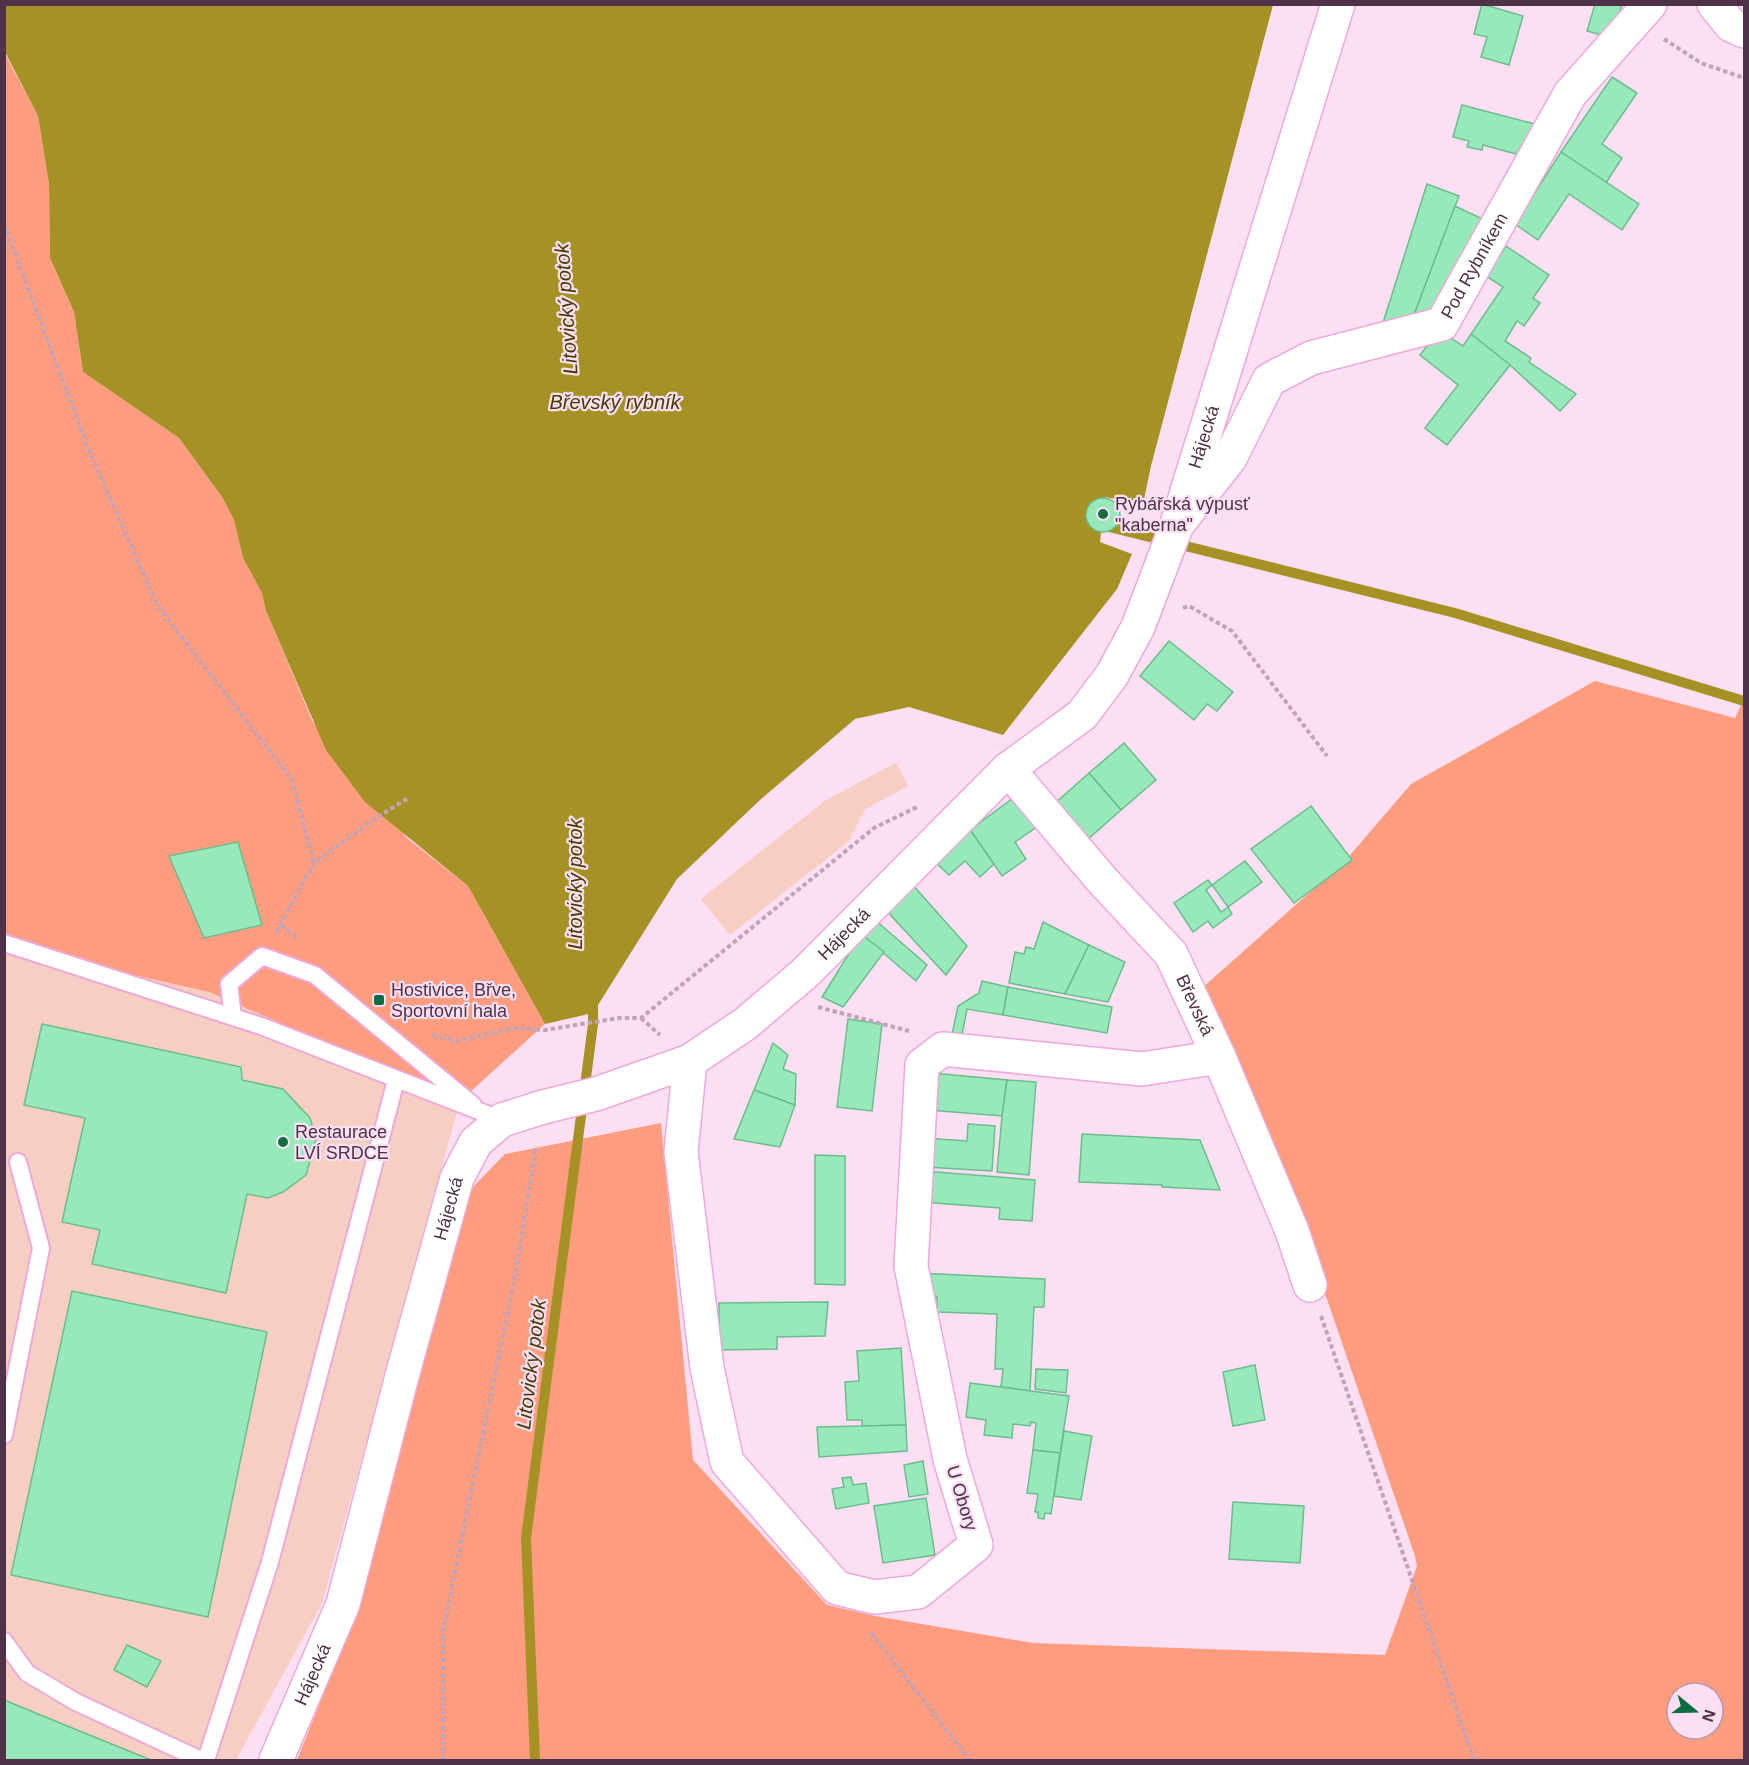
<svg xmlns="http://www.w3.org/2000/svg" width="1749" height="1765" viewBox="0 0 1749 1765" font-family="Helvetica,sans-serif">
	<rect width="100%" height="100%" fill="#fddff4"/>
	<g fill="#f7cec2">
		<polygon points="896,763 908,786 865,809 849,841 730,935 701,899 826,800"/>
		<polygon points="5,946 209,992 460,1101 322,1603 236,1760 5,1760"/>
	</g>
	<g fill="#fd9c7f" fill-rule="evenodd">
		<polygon points="4,52 38,116 49,184 50,258 74,312 83,372 179,438 222,497 234,520 243,558 262,593 266,611 313,722 407,838 468,886 545,1024 460,1101 209,992 5,946"/>
		<path d="M1595,681L1735,718L1744,699V1760H297L355,1616L471,1189L505,1154L661,1123L693,1460L827,1605L875,1616L1033,1643L1385,1655L1417,1566L1415,1556L1328,1302L1285,1191L1201,989L1345,861L1411,784ZM1677,1693H1713V1729H1677Z"/>
	</g>
	<polygon fill="#a69125" points="5,4 1273,4 1273,5 1151,466 1143,504 1105,497 1100,542 1132,554 1117,589 1003,735 909,707 855,719 760,800 677,879 593,1013 545,1024 468,886 365,802 326,750 266,611 262,593 243,558 234,520 222,497 179,438 83,372 74,312 50,258 49,184 38,116 5,52"/>
	<g fill="none" stroke-linecap="round" stroke-linejoin="round">
		<g stroke="#a69125" stroke-width="10">
			<polyline points="1089,522 1455,613 1744,701"/>
			<polyline points="535,1760 526,1538 593,1024 593,999"/>
		</g>
	</g>
	<g fill="#97e9b9" stroke="#6cbc8f" stroke-width="1.5">
		<polygon points="1482,4 1523,16 1509,65 1481,57 1487,37 1474,34"/>
		<polygon points="1595,4 1622,4 1612,38 1587,31"/>
		<polygon points="1612,77 1637,93 1602,144 1622,158 1606,183 1561,152"/>
		<polygon points="1462,105 1535,124 1527,157 1483,145 1482,150 1467,147 1469,141 1453,137"/>
		<polygon points="1561,152 1639,204 1622,230 1569,194 1538,240 1515,224"/>
		<polygon points="1427,184 1459,196 1411,323 1381,329"/>
		<polygon points="1455,206 1485,220 1438,317 1411,323"/>
		<polygon points="1506,246 1549,275 1533,298 1540,303 1524,326 1517,321 1505,341 1531,358 1529,362 1576,394 1560,411 1510,365 1471,334 1503,287 1486,276"/>
		<polygon points="1439,330 1463,346 1471,334 1510,365 1447,445 1425,428 1458,385 1420,355"/>
		<circle cx="1103" cy="515" r="17"/>
		<polygon points="1169,641 1233,692 1217,711 1207,704 1194,720 1140,676"/>
		<polygon points="1124,743 1156,780 1121,810 1089,773"/>
		<polygon points="1089,773 1121,810 1086,841 1054,804"/>
		<polygon points="1017,795 1038,826 1015,842 1026,859 1002,876 970,830"/>
		<polygon points="1311,806 1352,860 1294,903 1251,849"/>
		<polygon points="970,830 994,864 980,877 965,861 949,875 935,862"/>
		<polygon points="238,842 262,925 204,938 169,856"/>
		<polygon points="1245,861 1262,882 1228,907 1212,885"/>
		<polygon points="1208,880 1212,885 1206,890 1221,912 1228,907 1232,914 1213,928 1208,921 1193,932 1174,903"/>
		<polygon points="911,883 967,946 946,975 884,908"/>
		<polygon points="874,919 927,965 916,981 861,934"/>
		<polygon points="1043,922 1089,945 1065,994 1009,983 1015,952 1024,954 1026,947 1034,949"/>
		<polygon points="861,934 884,952 843,1007 822,997"/>
		<polygon points="1089,945 1125,962 1108,1002 1065,994"/>
		<polygon points="982,981 1008,987 1003,1015 967,1009 961,1040 951,1039 958,1006 979,993"/>
		<polygon points="1008,987 1112,1007 1107,1033 1003,1015"/>
		<polygon points="848,1019 882,1024 872,1111 837,1107"/>
		<polygon points="42,1024 241,1067 242,1080 283,1089 310,1118 316,1139 306,1175 283,1192 268,1198 247,1194 226,1293 92,1264 100,1230 62,1222 85,1118 24,1105"/>
		<polygon points="773,1043 788,1055 783,1069 796,1074 795,1105 754,1090"/>
		<polygon points="932,1073 1007,1080 1002,1116 929,1110"/>
		<polygon points="1007,1080 1036,1082 1029,1175 997,1172 1002,1116"/>
		<polygon points="754,1090 795,1105 780,1147 734,1139"/>
		<polygon points="968,1124 995,1126 992,1171 925,1167 926,1138 967,1141"/>
		<polygon points="1082,1134 1200,1140 1220,1190 1162,1187 1162,1185 1079,1182"/>
		<polygon points="815,1155 845,1156 845,1285 815,1284"/>
		<polygon points="924,1171 1035,1180 1032,1221 999,1219 1000,1208 922,1202"/>
		<polygon points="917,1273 1045,1279 1044,1307 1034,1307 1030,1391 1001,1387 1003,1369 995,1369 997,1314 937,1312 937,1297 922,1296"/>
		<polygon points="72,1291 267,1332 208,1617 11,1575"/>
		<polygon points="828,1302 825,1336 777,1337 777,1349 719,1350 719,1303"/>
		<polygon points="901,1348 906,1425 862,1426 862,1420 847,1420 845,1382 859,1381 857,1351"/>
		<polygon points="1255,1365 1265,1420 1233,1426 1223,1372"/>
		<polygon points="1036,1369 1068,1370 1066,1393 1035,1389"/>
		<polygon points="970,1383 1069,1396 1060,1453 1033,1450 1036,1423 1031,1422 1030,1426 1013,1424 1012,1438 984,1435 986,1420 966,1417"/>
		<polygon points="906,1425 907,1451 819,1457 817,1427"/>
		<polygon points="1064,1431 1092,1436 1081,1500 1054,1496"/>
		<polygon points="1033,1450 1060,1453 1051,1514 1045,1513 1044,1519 1038,1518 1038,1512 1035,1512 1038,1494 1027,1493"/>
		<polygon points="923,1461 928,1494 909,1497 904,1465"/>
		<polygon points="851,1477 853,1485 866,1483 869,1503 836,1509 832,1489 844,1487 842,1478"/>
		<polygon points="926,1498 935,1555 883,1563 874,1506"/>
		<polygon points="1233,1502 1304,1506 1300,1563 1229,1559"/>
		<polygon points="127,1645 161,1661 147,1687 114,1670"/>
		<polygon points="4,1700 87,1734 151,1760 4,1760"/>
	</g>
	<g fill="none" stroke-linecap="round" stroke-linejoin="round">
		<g stroke="#eea8da" stroke-width="20">
			<g id="service">
				<polyline points="4,943 261,1026 502,1120"/>
				<polyline points="233,1017 229,984 262,956 315,975 473,1105"/>
				<polyline points="4,1435 41,1248 18,1162"/>
				<polyline points="4,1641 27,1673 76,1702 201,1760"/>
				<polyline points="206,1760 270,1562 396,1080"/>
			</g>
		</g>
		<g stroke="#eea8da" stroke-width="36">
			<g id="minor">
				<polyline points="1714,4 1731,25 1744,31"/>
				<path id="s1" d="M1177,525L1230,458L1269,380L1311,358L1442,324L1570,94L1650,4"/>
				<path id="s2" d="M1008,769L1102,880L1171,954L1219,1057L1292,1231L1310,1285"/>
				<polyline points="690,1061 681,1152 707,1368 727,1462 837,1588 874,1597 918,1592 976,1545 950,1459 911,1266 922,1065 943,1049 1142,1069 1219,1057"/>
			</g>
		</g>
		<g stroke="#eea8da" stroke-width="36">
			<g id="tertiary">
				<path id="s3" d="M276,1760L343,1604L402,1376L457,1178L476,1142L502,1120L543,1107L596,1094L690,1061L745,1024L805,973L1008,769L1082,715L1112,675L1138,627L1176,527L1338,4"/>
			</g>
		</g>
		<g stroke="#c1a3b8" stroke-width="4" stroke-dasharray="4.5 3" stroke-linecap="butt">
			<polyline points="1664,39 1701,63 1744,78"/>
			<polyline points="4,224 88,448 157,605 292,780 314,863"/>
			<polyline points="1183,608 1189,606 1232,631 1327,756"/>
			<polyline points="281,925 297,938"/>
			<polyline points="276,932 314,863 373,820 408,798"/>
			<polyline points="818,1007 909,1031"/>
			<polyline points="641,1018 660,1035"/>
			<polyline points="433,1035 456,1041 514,1028 545,1030 619,1018 641,1018 874,828 917,807"/>
			<polyline points="1321,1316 1474,1760"/>
			<polyline points="871,1633 970,1760"/>
			<polyline points="443,1760 443,1631 516,1271 536,1146"/>
		</g>
		<use href="#service" stroke="#fff" stroke-width="16"/>
		<use href="#minor" stroke="#fff" stroke-width="33"/>
		<use href="#tertiary" stroke="#fff" stroke-width="33"/>
	</g>
	<g fill="#0d6e43" stroke="#fddff4" stroke-width="2">
		<circle cx="1103" cy="514" r="6"/>
		<rect x="373" y="994" width="12" height="12" rx="3"/>
		<circle cx="283" cy="1142" r="6"/>
	</g>
	<g text-anchor="middle" dominant-baseline="central" stroke-width="4.5" stroke-linejoin="round" paint-order="stroke">
		<g font-size="18" fill="#4f3247" stroke="#fddff4">
			<text stroke="none"><textPath href="#s1" startOffset="422">Pod Rybníkem</textPath></text>
			<text stroke="none"><textPath href="#s3" startOffset="1713">Hájecká</textPath></text>
			<text stroke="none"><textPath href="#s3" startOffset="1083">Hájecká</textPath></text>
			<text stroke="none"><textPath href="#s2" startOffset="303">Břevská</textPath></text>
			<text stroke="none"><textPath href="#s3" startOffset="579">Hájecká</textPath></text>
			<text transform="translate(962 1498) rotate(73)">U Obory</text>
			<text stroke="none"><textPath href="#s3" startOffset="93">Hájecká</textPath></text>
		</g>
		<g font-size="18" fill="#4f3247" stroke="#fddff4" text-anchor="start">
			<text x="1115" y="504">Rybářská výpusť<tspan x="1115" dy="21">"kaberna"</tspan></text>
			<text x="391" y="990">Hostivice, Břve,<tspan x="391" dy="21">Sportovní hala</tspan></text>
			<text x="295" y="1132">Restaurace<tspan x="295" dy="21">LVÍ SRDCE</tspan></text>
		</g>
		<g font-size="20" font-style="italic" fill="#463b00" stroke="#fddff4">
			<text transform="translate(566 309) rotate(-94)">Litovický potok</text>
			<text x="615" y="402">Břevský rybník</text>
			<text transform="translate(575 884) rotate(-90)">Litovický potok</text>
			<text transform="translate(531 1364) rotate(-83)">Litovický potok</text>
		</g>
	</g>
	<rect width="1749" height="1765" fill="none" stroke="#4f3247" stroke-width="12"/>
	<g transform="translate(1695 1711) rotate(109)"><circle r="28" fill="#fddff4" stroke="#b79aaf" stroke-width="1.5"/>
	<path d="M0-4.5L10 22L0 15L-10 22Z" fill="#0d6e43"/>
	<text y="-9" font-size="16" font-weight="bold" text-anchor="middle" fill="#4f3247">N</text>
	</g>
</svg>
